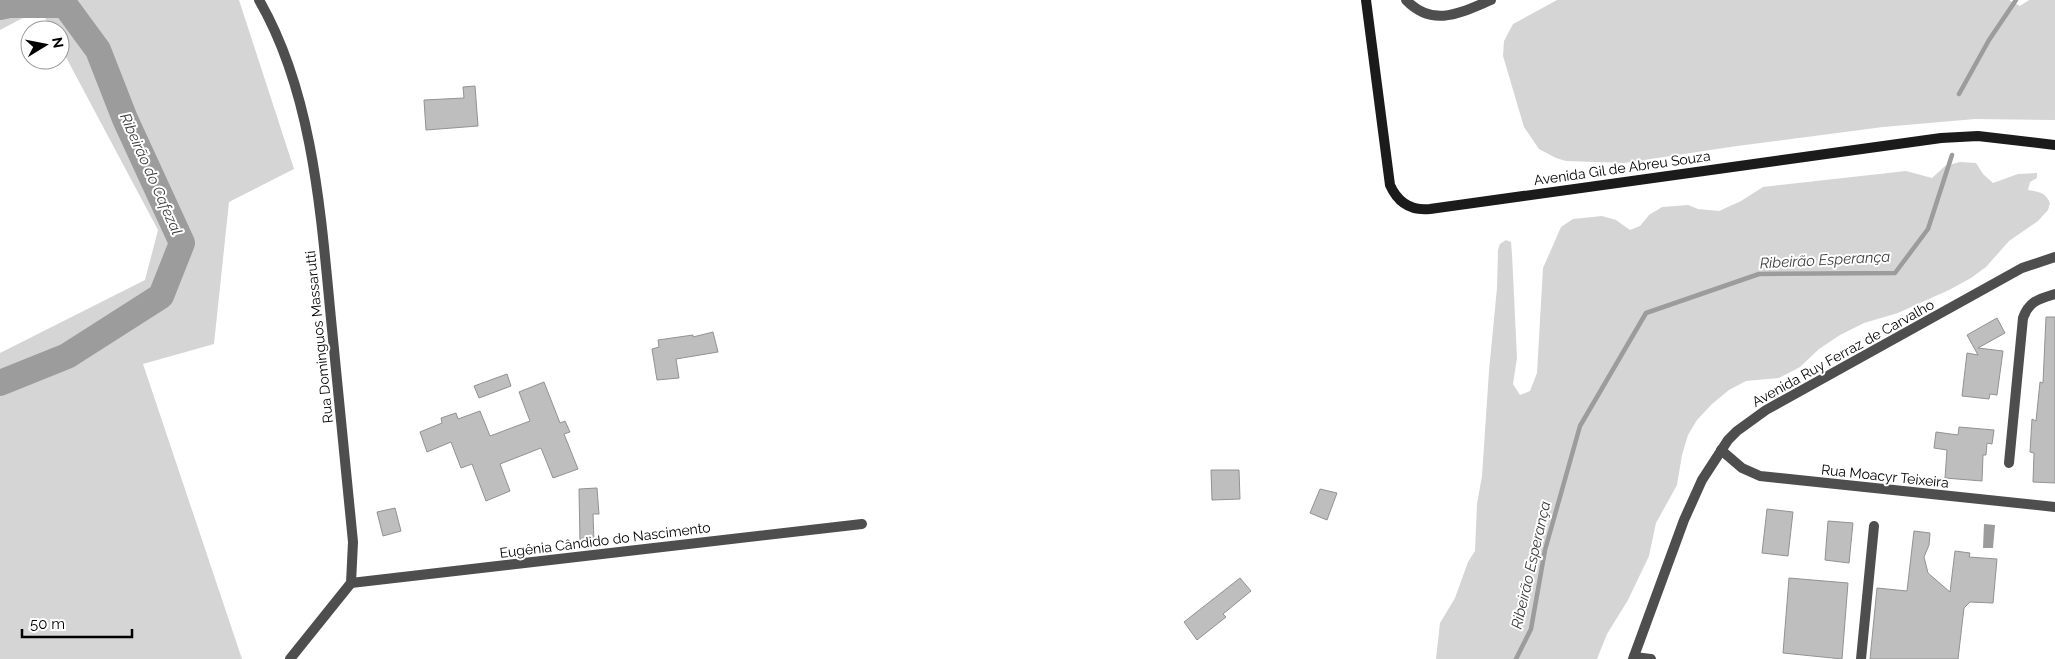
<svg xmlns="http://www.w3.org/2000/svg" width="2055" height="659" viewBox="0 0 2055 659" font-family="Raleway,sans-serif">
	<rect width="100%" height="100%" fill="#fff"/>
	<g fill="#d5d5d5">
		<polygon points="0,0 239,0 294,169 229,202 214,344 143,364 242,659 0,659 0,353 145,280 158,230 60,46 60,30 52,30 40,9 0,30"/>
		<polygon points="1557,0 2009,0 2020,6 2029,0 2055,0 2055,120 1975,119 1883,127 1737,146 1624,163 1566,161 1556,158 1539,149 1524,127 1503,56 1504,41 1513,24"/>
		<path d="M1960,162L1976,163L1983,174L1993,183L2018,174L2037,173V178L2030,182L2028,190C2039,192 2045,192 2050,203L2048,210L2038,221L2009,241L1986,267L1971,278L1949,290L1898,313L1864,323L1840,335L1819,349L1800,367L1779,378L1746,381L1729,390L1712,404L1697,420L1688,435L1682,455L1677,485L1656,523L1649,556L1628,600L1607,634L1597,659H1436L1440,623L1455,598L1468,562L1475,551L1477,504L1482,476L1489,371L1497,288L1498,250L1500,244L1506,240L1511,242L1512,254L1517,358L1513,384L1520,395L1530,391L1537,373L1543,268L1561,227L1573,219L1602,216L1616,220L1630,230L1640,226L1649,215L1662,207L1688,205L1698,209L1719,211L1741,201L1763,187L1906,171L1932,178L1945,166Z"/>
	</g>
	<polygon fill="#9c9c9c" points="1984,524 1995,525 1993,548 1983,548"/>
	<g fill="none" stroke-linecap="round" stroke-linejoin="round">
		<g stroke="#9c9c9c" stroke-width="4.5">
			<polyline points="1959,94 1989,40 2016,0"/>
			<polyline points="1516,659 1531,629 1545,550 1580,426 1646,313 1759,274 1895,273 1928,229 1952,155"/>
		</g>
		<polyline stroke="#9c9c9c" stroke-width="26" points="0,7 9,5 65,5 98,50 125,119 182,243 161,296 67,356 0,383"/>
	</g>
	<g fill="#bebebe" stroke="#929292">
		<polygon points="475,86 478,126 426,130 424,100 464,98 463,87"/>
		<polygon points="2046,317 2055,317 2055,483 2033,482 2034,453 2030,452 2032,419 2036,421 2040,382 2043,383"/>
		<polygon points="1997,318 2005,333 1978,348 2003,351 1997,395 1990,394 1989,399 1962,396 1967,353 1978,355 1967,335"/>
		<polygon points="713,332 718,352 676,359 679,378 657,380 652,349 659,347 658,340 693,335 693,337"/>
		<polygon points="507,374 511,386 479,398 474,386"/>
		<polygon points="544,382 560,423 565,421 570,432 564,434 578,469 553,478 541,448 500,464 510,491 486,501 472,464 461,468 451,442 427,452 420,432 442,423 441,418 456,413 458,419 480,411 490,436 530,421 519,392"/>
		<polygon points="1959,427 1994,430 1992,444 1987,443 1986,455 1983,455 1982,481 1945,478 1947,450 1934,448 1936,432 1958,435"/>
		<polygon points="1211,470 1239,470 1240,499 1212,500"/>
		<polygon points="597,488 599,514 593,514 594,542 580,542 579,489"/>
		<polygon points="1320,489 1337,493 1327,520 1310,513"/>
		<polygon points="395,508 401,531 383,536 377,512"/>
		<polygon points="1767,509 1793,512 1788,556 1762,553"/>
		<polygon points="1828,521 1853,523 1849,563 1825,560"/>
		<polygon points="1914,531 1930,533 1929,545 1924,557 1928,573 1950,592 1955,551 1970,553 1969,557 1997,559 1993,603 1970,602 1964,608 1958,659 1870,659 1877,588 1907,591"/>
		<polygon points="1240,578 1251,591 1223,614 1226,617 1197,640 1184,622"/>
		<polygon points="1789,578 1848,583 1842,659 1783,653"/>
	</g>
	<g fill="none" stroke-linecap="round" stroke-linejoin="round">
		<g stroke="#4e4e4e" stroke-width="10">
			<path d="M259,0C313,93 321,215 331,319C338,393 346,468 353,542L351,583L290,659"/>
			<path d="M1406,0C1433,28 1460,13 1491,0"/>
			<polyline points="1721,450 1742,468 1760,476 2055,507"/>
			<path d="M2009,463L2023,318C2029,301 2039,299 2055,294"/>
			<polyline points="351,583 862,524"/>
			<polyline points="1634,657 1651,659"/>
			<polyline points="1633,659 1684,520 1702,480 1728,440 1737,431 1766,410 2022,268 2055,257"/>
			<polyline points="1861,659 1874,526"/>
		</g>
		<path stroke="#1b1b1b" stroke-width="10" d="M1366,0L1390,185C1398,203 1411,211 1430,209L1941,138L1978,136L2055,145"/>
	</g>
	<g text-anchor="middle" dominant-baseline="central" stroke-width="4" stroke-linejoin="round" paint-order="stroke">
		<g font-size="14" fill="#000" stroke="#fff">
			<text transform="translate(1622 168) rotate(-8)">Avenida Gil de Abreu Souza</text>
			<text transform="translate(319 337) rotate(-96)">Rua Dominguos Massarutti</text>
			<text transform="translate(1843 353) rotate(-29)">Avenida Ruy Ferraz de Carvalho</text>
			<text transform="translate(1885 476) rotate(6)">Rua Moacyr Teixeira</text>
			<text transform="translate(605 540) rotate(-7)">Eugênia Cândido do Nascimento</text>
		</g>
		<g font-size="15" font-style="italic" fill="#3d3d3d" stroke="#fff">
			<text transform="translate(151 174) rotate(66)">Ribeirão do Cafezal</text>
			<text transform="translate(1825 260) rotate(-3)">Ribeirão Esperança</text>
			<text transform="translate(1531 565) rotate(-77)">Ribeirão Esperança</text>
		</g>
	</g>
	<g transform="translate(45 45) rotate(80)"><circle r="24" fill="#ffffff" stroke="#999999"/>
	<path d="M0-4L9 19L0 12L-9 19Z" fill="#000000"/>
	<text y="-8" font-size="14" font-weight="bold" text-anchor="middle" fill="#000000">N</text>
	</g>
	<path d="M22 629v8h110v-8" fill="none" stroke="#000000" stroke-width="2.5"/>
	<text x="30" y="629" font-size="15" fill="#000000" stroke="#ffffff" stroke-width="4" paint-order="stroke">50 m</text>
</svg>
